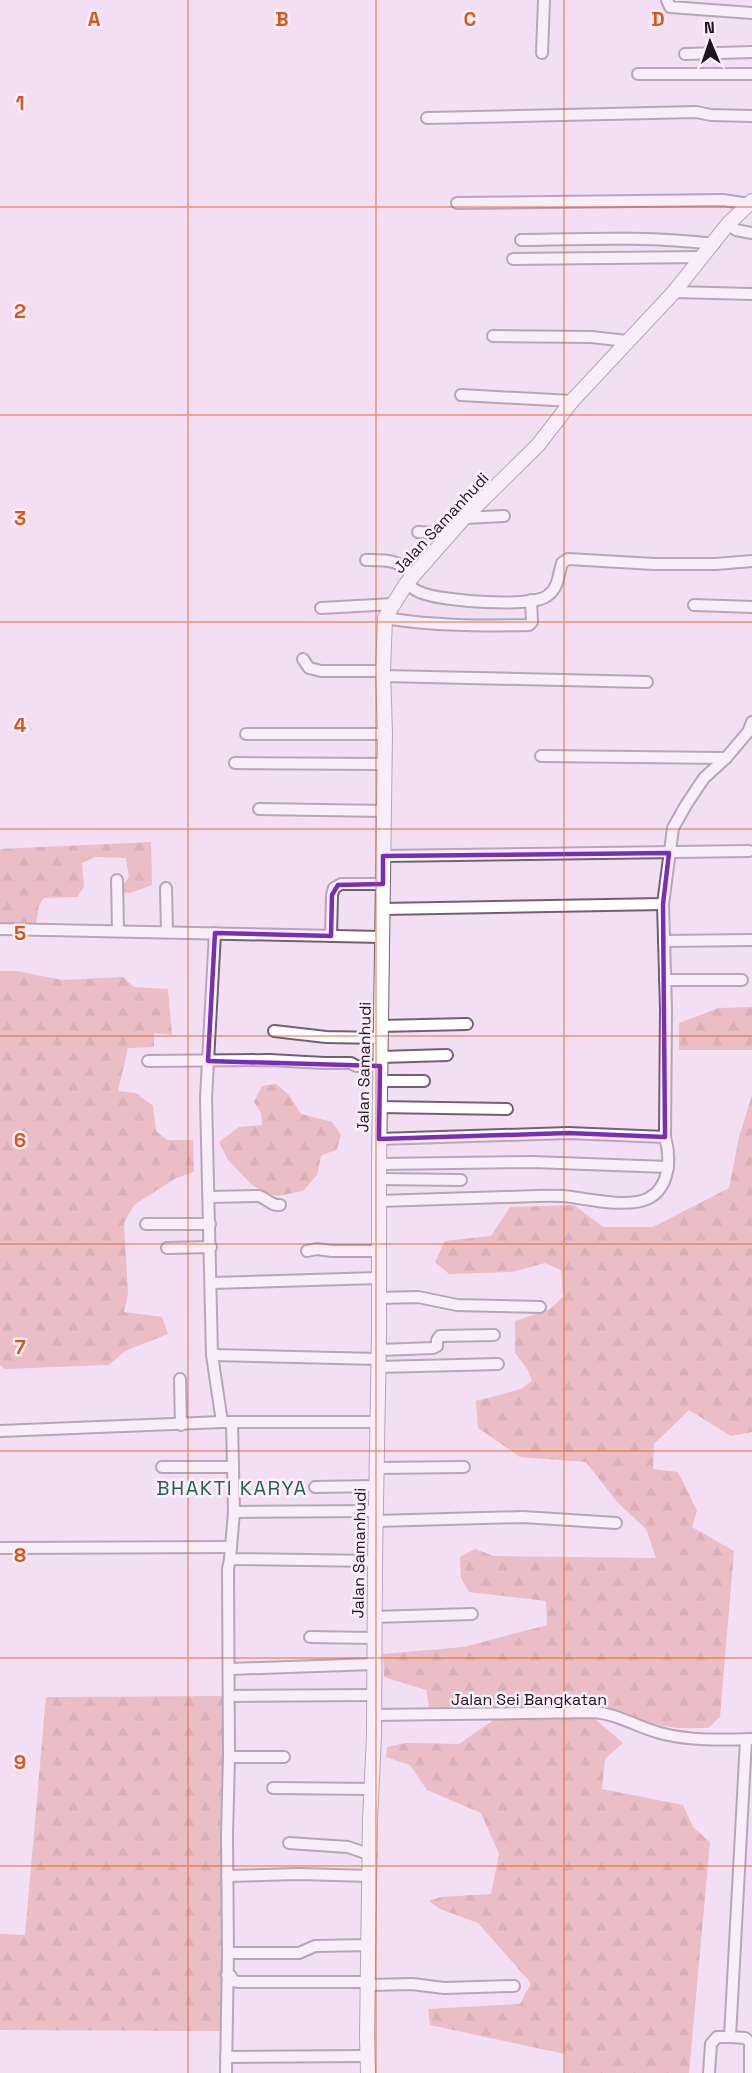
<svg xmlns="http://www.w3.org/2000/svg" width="752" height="2073" viewBox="0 0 752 2073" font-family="'Space Grotesk',sans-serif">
	<defs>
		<pattern id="forest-firs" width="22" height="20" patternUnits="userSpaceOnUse" patternTransform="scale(1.5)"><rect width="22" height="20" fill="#e2948a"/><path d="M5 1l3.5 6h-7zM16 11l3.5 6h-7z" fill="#b67870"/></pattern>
	</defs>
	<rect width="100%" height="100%" fill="#f3dff4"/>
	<g fill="url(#forest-firs)">
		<polygon points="151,842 152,885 130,893 123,892 122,886 129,877 126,858 95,857 82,863 84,887 77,897 44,898 39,905 36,925 0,924 0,849"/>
		<polygon points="0,971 17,971 62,980 123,977 134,987 168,989 172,1035 154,1033 154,1047 128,1048 118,1091 136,1093 153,1106 156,1131 167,1140 193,1140 194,1172 176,1178 134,1205 124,1223 128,1294 124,1312 162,1317 168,1334 125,1351 109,1365 5,1369 0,1365"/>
		<polygon points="752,1007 752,1050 679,1050 679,1023 719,1008"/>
		<polygon points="276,1084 289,1095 301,1114 332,1122 341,1135 337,1149 321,1156 317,1175 303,1191 278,1196 266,1194 252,1185 228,1160 219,1142 239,1127 262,1125 261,1113 254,1102 262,1086"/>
		<polygon points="752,1095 752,1432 731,1436 689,1410 654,1444 653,1469 678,1472 697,1511 692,1527 734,1551 720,1717 708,1728 678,1728 626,1721 595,1719 623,1743 605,1759 602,1789 683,1805 693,1827 710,1842 689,2073 565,2073 565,2054 430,2025 428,2009 520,2004 531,1983 478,1923 440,1909 429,1901 441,1897 491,1894 499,1854 481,1813 427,1790 410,1765 386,1757 387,1747 406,1743 459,1744 492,1721 489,1706 429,1707 426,1690 384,1677 383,1654 464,1647 547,1625 546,1601 469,1592 461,1578 460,1557 475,1549 494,1556 656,1558 646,1529 617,1502 586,1462 520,1457 478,1428 476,1401 521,1389 532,1381 528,1370 515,1353 515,1321 550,1309 563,1297 561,1270 545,1263 512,1272 449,1274 435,1262 445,1241 491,1236 510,1207 574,1205 603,1227 653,1227 729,1188 739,1137"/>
		<polygon points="229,1696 220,2031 0,2030 0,1934 25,1935 46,1697"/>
	</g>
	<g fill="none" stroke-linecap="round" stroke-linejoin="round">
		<g stroke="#726072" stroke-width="14">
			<g id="minor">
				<polyline points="667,0 670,7 752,13"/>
				<polyline points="542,53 544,0"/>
				<polyline points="685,54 752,52"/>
				<polyline points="638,74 752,74"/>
				<polyline points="427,118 696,112 711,115 752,116"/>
				<polyline points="457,203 723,200 749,204"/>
				<polyline points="728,224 736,230 752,233"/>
				<path d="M521,240C585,239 650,236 714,244"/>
				<polyline points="513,259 701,257"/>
				<polyline points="674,292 752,294"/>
				<polyline points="493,336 591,337 627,341"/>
				<polyline points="461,395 572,401"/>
				<polyline points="464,518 504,516"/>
				<polyline points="418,532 450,534"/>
				<path d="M366,560C387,560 399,559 412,576"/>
				<path d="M406,584C411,587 416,591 422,593C441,601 531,608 547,596C559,588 558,575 562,563L568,559L654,564H716L752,561"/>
				<polyline points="694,605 752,607"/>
				<polyline points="321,608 393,604"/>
				<path d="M385,618C433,626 481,626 529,625L532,622L531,600"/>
				<polyline points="303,659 309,668 321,671 383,671"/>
				<polyline points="384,676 647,682"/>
				<polyline points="246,734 385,734"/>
				<polyline points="541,756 726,758"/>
				<polyline points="235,763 384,764"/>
				<polyline points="259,809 383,811"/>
				<polyline points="383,856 749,851"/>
				<polyline points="117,880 118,930"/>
				<polyline points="166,888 167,931"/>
				<polyline points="382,909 663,904"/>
				<polyline points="0,929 381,937"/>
				<polyline points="215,933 206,1098 212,1355 222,1422"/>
				<polyline points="331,936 332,895 334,888 341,884 383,884"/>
				<polyline points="664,941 752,940"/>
				<polyline points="665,980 742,980"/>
				<polyline points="380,1026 467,1024"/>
				<polyline points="274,1031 326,1037 381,1038"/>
				<polyline points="381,1057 447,1055"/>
				<polyline points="148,1061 270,1060 324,1063 351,1063 356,1066 380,1066"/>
				<polyline points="380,1081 424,1081"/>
				<polyline points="379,1107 507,1109"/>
				<polyline points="379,1139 568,1133 665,1137"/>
				<polyline points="379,1164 532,1162 668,1167"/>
				<polyline points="379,1179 461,1180"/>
				<path d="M209,1197L259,1196C268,1199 271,1206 280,1205"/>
				<path d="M379,1201C421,1200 464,1198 507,1197C528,1197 551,1194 572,1197C591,1200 631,1208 649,1198C670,1187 671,1157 665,1137L666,1009L663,904L673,828L686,805L704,778L726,758L748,732L752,722"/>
				<polyline points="146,1224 210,1224"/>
				<polyline points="167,1248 211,1247"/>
				<polyline points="307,1251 317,1249 332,1251 378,1251"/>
				<polyline points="212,1283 378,1278"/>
				<polyline points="378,1298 418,1297 457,1305 540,1307"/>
				<polyline points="379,1350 433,1348 437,1346 437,1340 440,1336 494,1335"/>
				<polyline points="212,1355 378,1359"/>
				<polyline points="378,1367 498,1364"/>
				<polyline points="180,1379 181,1425"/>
				<polyline points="232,1422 234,1512 230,1559 375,1561"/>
				<polyline points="0,1431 222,1422 377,1422"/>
				<polyline points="162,1467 232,1467"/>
				<polyline points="377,1468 464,1467"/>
				<polyline points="315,1487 376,1486"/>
				<polyline points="234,1512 376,1511"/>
				<polyline points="376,1521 523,1517 616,1523"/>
				<polyline points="0,1548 231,1547"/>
				<polyline points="374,1617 472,1614"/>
				<polyline points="310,1637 374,1638"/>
				<polyline points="230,1669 374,1664"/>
				<polyline points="229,1696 374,1695"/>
				<path d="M374,1715L594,1712C618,1714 637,1727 660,1733C689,1741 722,1740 752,1739"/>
				<polyline points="746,1740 730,2037 745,2038 750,2042 750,2073"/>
				<polyline points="229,1757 284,1757"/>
				<polyline points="273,1788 372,1789"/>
				<polyline points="289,1843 348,1847 371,1855"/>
				<polyline points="227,1876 299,1874 370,1876"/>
				<polyline points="228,1953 299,1953 315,1946 369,1945"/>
				<polyline points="227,1975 231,1976 233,1981 239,1982 368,1982"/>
				<polyline points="368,1985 412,1984 444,1988 514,1986"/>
				<polyline points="226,2057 368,2056"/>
				<polyline points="226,2073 228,1953 227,1835 229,1757 228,1569 230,1559"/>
				<polyline points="709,2073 711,2044 717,2037 730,2037"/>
			</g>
		</g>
		<g stroke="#726072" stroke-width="16">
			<polyline id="tertiary" points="368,2073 367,2036 370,1820 374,1736 375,1561 379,1335 379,1164 385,734 383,671 385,618 406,584 464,518 538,445 572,401 674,292 728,224 752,201"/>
		</g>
		<use href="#minor" stroke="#fff" stroke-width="10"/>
		<use href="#tertiary" stroke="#fff" stroke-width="14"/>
	</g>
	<path d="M0 0H752V2073H0ZM669,853L663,904L665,1137L568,1133L379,1139L380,1066L208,1061L215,933L331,936L332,895L338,885L383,884V856Z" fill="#f3dff4" fill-opacity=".55" fill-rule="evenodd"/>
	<path fill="none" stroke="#7b2cbf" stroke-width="4.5" stroke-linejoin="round" d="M669,853L663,904L665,1137L568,1133L379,1139L380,1066L208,1061L215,933L331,936L332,895L338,885L383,884V856Z"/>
	<path fill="none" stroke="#de560d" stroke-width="1.5" stroke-opacity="0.55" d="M188,0V2073M376,0V2073M564,0V2073M0,207H752M0,415H752M0,622H752M0,829H752M0,1036H752M0,1244H752M0,1451H752M0,1658H752M0,1866H752"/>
	<g text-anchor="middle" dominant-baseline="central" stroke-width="5" stroke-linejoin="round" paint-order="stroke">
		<g font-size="16" fill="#1c151c" stroke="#feeefe">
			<text transform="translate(441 523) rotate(-47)">Jalan Samanhudi</text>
			<text transform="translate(364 1067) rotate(-89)">Jalan Samanhudi</text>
			<text transform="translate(359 1553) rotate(-89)">Jalan Samanhudi</text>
			<text x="529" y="1699">Jalan Sei Bangkatan</text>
		</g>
		<g font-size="20" letter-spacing="1.5" fill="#1a6551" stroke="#feeefe">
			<text x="232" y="1488">BHAKTI KARYA</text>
		</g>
	</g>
	<g font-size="20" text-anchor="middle" font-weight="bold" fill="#de560d" stroke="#feeefe" stroke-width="5" stroke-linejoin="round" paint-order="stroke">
		<text x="94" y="26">A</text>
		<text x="282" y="26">B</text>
		<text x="470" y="26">C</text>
		<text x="658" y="26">D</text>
		<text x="20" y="110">1</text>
		<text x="20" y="318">2</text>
		<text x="20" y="525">3</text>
		<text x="20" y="732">4</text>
		<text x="20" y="940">5</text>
		<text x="20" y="1147">6</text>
		<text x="20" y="1354">7</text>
		<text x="20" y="1562">8</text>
		<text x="20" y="1769">9</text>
	</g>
	<g transform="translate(710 42) rotate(358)" stroke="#feeefe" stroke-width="4.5" paint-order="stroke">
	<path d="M0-4.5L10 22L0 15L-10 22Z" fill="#1c151c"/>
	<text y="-9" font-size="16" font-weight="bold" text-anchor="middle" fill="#1c151c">N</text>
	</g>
</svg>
